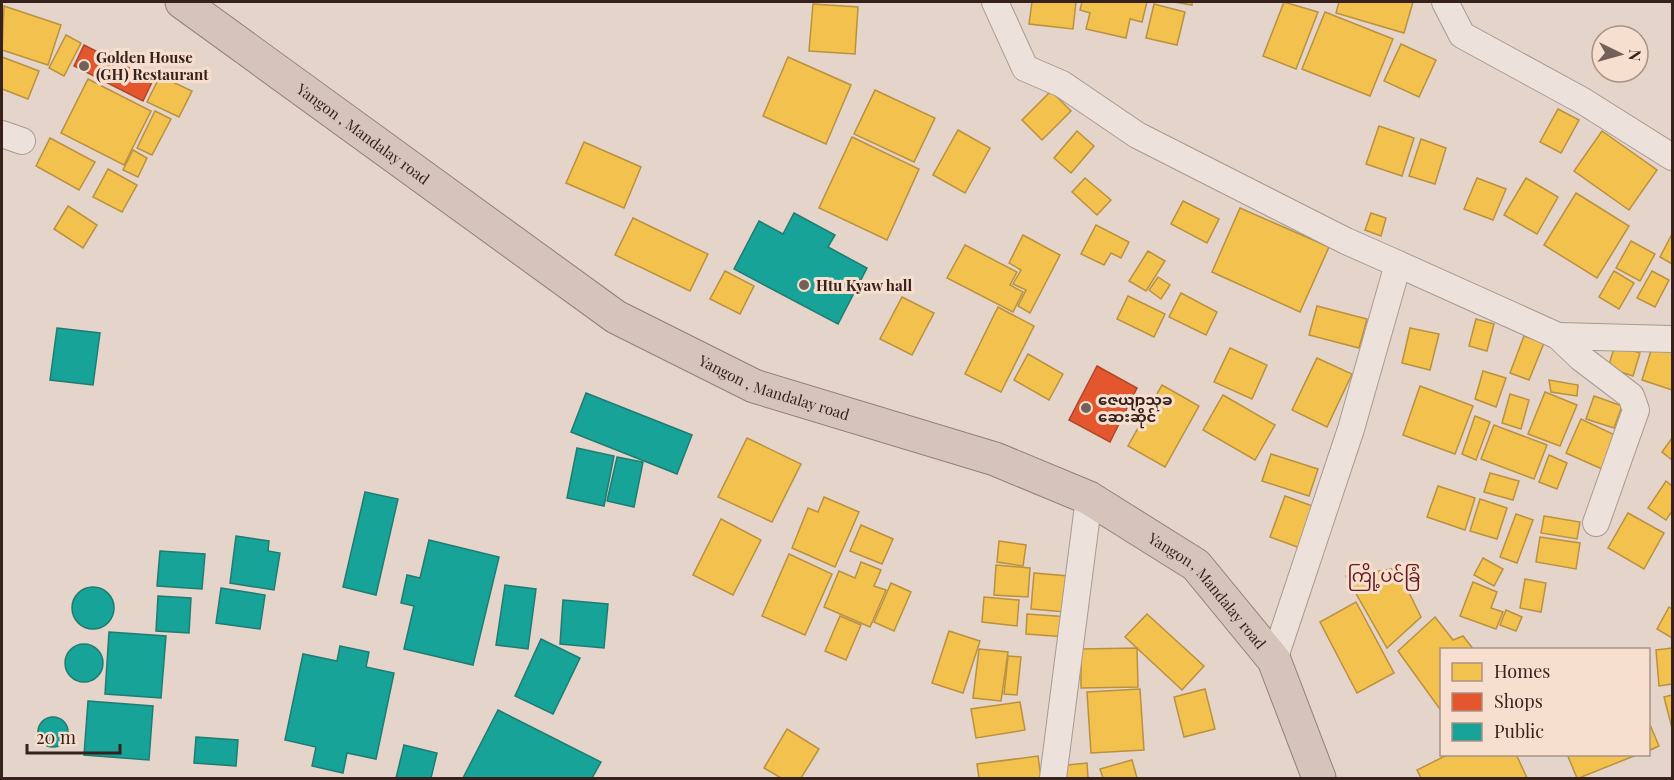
<svg xmlns="http://www.w3.org/2000/svg" width="1674" height="780" viewBox="0 0 1674 780" font-family="'Playfair Display','Noto Sans Myanmar',serif">
	<rect width="100%" height="100%" fill="#e4d4c9"/>
	<g fill="#f2c14e" stroke="#ba913f" stroke-width="1.5">
		<polygon points="1032,2 1076,2 1073,29 1029,24"/>
		<polygon points="1082,2 1147,2 1142,22 1130,19 1126,38 1086,29 1090,13 1080,10"/>
		<polygon points="1174,2 1192,2 1192,5"/>
		<polygon points="1284,2 1318,12 1296,69 1263,56"/>
		<polygon points="1339,2 1413,2 1404,33 1336,13"/>
		<polygon points="813,4 858,7 855,54 809,51"/>
		<polygon points="1154,4 1185,12 1177,45 1146,38"/>
		<polygon points="4,6 61,25 48,65 2,50"/>
		<polygon points="1325,12 1393,39 1370,96 1302,69"/>
		<polygon points="66,35 81,43 64,76 49,68"/>
		<polygon points="1401,44 1436,60 1419,97 1384,81"/>
		<polygon points="2,57 39,71 28,99 2,89"/>
		<polygon points="788,57 851,85 826,144 763,116"/>
		<polygon points="160,76 192,91 179,117 147,102"/>
		<polygon points="88,79 151,111 124,165 61,133"/>
		<polygon points="875,90 935,118 914,162 854,134"/>
		<polygon points="1051,91 1071,111 1042,140 1022,120"/>
		<polygon points="1558,109 1579,120 1561,153 1540,142"/>
		<polygon points="155,111 171,119 152,155 137,148"/>
		<polygon points="1379,126 1414,138 1402,176 1366,164"/>
		<polygon points="958,130 990,148 965,193 933,175"/>
		<polygon points="1077,131 1094,146 1071,173 1054,158"/>
		<polygon points="1602,131 1657,170 1629,210 1574,171"/>
		<polygon points="852,137 919,169 887,240 819,208"/>
		<polygon points="50,138 95,162 79,190 36,166"/>
		<polygon points="1421,139 1446,148 1435,184 1409,176"/>
		<polygon points="584,142 641,167 624,208 566,183"/>
		<polygon points="133,150 147,158 138,177 123,170"/>
		<polygon points="108,169 137,185 122,212 93,197"/>
		<polygon points="1085,178 1111,200 1097,215 1072,192"/>
		<polygon points="1477,178 1506,189 1493,220 1464,209"/>
		<polygon points="1526,178 1558,197 1537,234 1504,215"/>
		<polygon points="1576,193 1629,226 1597,278 1544,245"/>
		<polygon points="1183,201 1219,219 1207,243 1171,224"/>
		<polygon points="68,206 97,225 83,248 54,229"/>
		<polygon points="1240,208 1329,247 1300,312 1212,272"/>
		<polygon points="1371,213 1386,218 1381,236 1365,230"/>
		<polygon points="633,218 708,254 690,291 615,255"/>
		<polygon points="1096,225 1129,242 1121,258 1111,253 1104,265 1081,254"/>
		<polygon points="1672,234 1672,264 1660,257"/>
		<polygon points="1023,235 1060,255 1030,313 1018,306 1026,290 1013,284 1021,270 1009,263"/>
		<polygon points="1631,241 1655,254 1640,281 1616,268"/>
		<polygon points="965,245 1017,272 1010,285 1023,292 1013,312 947,278"/>
		<polygon points="1148,251 1165,261 1146,291 1129,281"/>
		<polygon points="725,271 754,286 740,314 710,299"/>
		<polygon points="1614,271 1634,283 1619,309 1599,297"/>
		<polygon points="1652,271 1669,280 1655,307 1637,298"/>
		<polygon points="1158,277 1170,285 1161,299 1149,290"/>
		<polygon points="1181,293 1217,312 1206,335 1169,317"/>
		<polygon points="1128,296 1165,314 1154,337 1117,319"/>
		<polygon points="902,297 934,313 912,355 880,339"/>
		<polygon points="1317,306 1367,319 1359,348 1309,335"/>
		<polygon points="998,307 1034,326 1001,392 965,374"/>
		<polygon points="1476,319 1494,324 1487,351 1469,346"/>
		<polygon points="1410,328 1439,334 1430,370 1402,363"/>
		<polygon points="1524,336 1544,343 1529,380 1510,373"/>
		<polygon points="1653,344 1672,350 1672,390 1642,380"/>
		<polygon points="1615,345 1640,353 1633,376 1608,368"/>
		<polygon points="1230,348 1267,365 1252,399 1214,382"/>
		<polygon points="1028,354 1063,374 1049,400 1014,380"/>
		<polygon points="1317,358 1352,374 1327,427 1292,410"/>
		<polygon points="1483,371 1506,378 1496,407 1475,399"/>
		<polygon points="1549,380 1578,385 1577,396 1551,392"/>
		<polygon points="1162,385 1199,406 1165,467 1128,446"/>
		<polygon points="1420,386 1473,406 1455,454 1403,435"/>
		<polygon points="1545,392 1577,405 1560,446 1528,434"/>
		<polygon points="1510,394 1529,400 1521,429 1502,423"/>
		<polygon points="1223,395 1275,425 1255,460 1203,430"/>
		<polygon points="1594,396 1622,406 1614,428 1586,419"/>
		<polygon points="1475,416 1490,422 1476,460 1462,454"/>
		<polygon points="1581,419 1617,436 1602,469 1566,453"/>
		<polygon points="1494,425 1547,445 1534,479 1481,459"/>
		<polygon points="747,438 801,464 772,522 718,497"/>
		<polygon points="1672,438 1672,460 1662,452"/>
		<polygon points="1271,454 1318,469 1309,496 1262,481"/>
		<polygon points="1549,455 1567,463 1557,489 1539,482"/>
		<polygon points="1490,473 1519,481 1513,500 1484,492"/>
		<polygon points="1666,481 1672,486 1672,511 1666,520 1648,508"/>
		<polygon points="1438,486 1475,498 1465,530 1427,517"/>
		<polygon points="1285,496 1315,507 1300,548 1270,537"/>
		<polygon points="824,497 859,512 835,567 792,548 808,508 818,512"/>
		<polygon points="1480,499 1507,508 1497,539 1470,531"/>
		<polygon points="1628,513 1664,533 1644,569 1608,548"/>
		<polygon points="1516,514 1533,520 1517,563 1500,557"/>
		<polygon points="1544,516 1580,522 1577,539 1541,533"/>
		<polygon points="721,519 761,540 733,595 693,575"/>
		<polygon points="861,525 893,539 882,564 850,551"/>
		<polygon points="1540,537 1580,543 1576,569 1536,562"/>
		<polygon points="999,541 1026,545 1023,566 997,562"/>
		<polygon points="789,554 832,574 805,635 762,616"/>
		<polygon points="1483,558 1503,569 1494,586 1474,575"/>
		<polygon points="861,562 881,570 874,586 886,590 870,627 824,607 839,571 855,578"/>
		<polygon points="996,565 1030,568 1028,597 994,595"/>
		<polygon points="1397,568 1421,617 1387,648 1346,576"/>
		<polygon points="1034,573 1069,576 1066,612 1031,609"/>
		<polygon points="1525,579 1546,583 1541,612 1520,608"/>
		<polygon points="1473,582 1497,592 1491,608 1503,612 1496,629 1460,616"/>
		<polygon points="891,583 911,592 894,631 874,622"/>
		<polygon points="984,597 1019,600 1017,626 982,622"/>
		<polygon points="1356,602 1394,673 1357,693 1320,622"/>
		<polygon points="1669,607 1672,609 1672,638 1657,629"/>
		<polygon points="1506,610 1522,617 1516,631 1500,625"/>
		<polygon points="1027,614 1069,617 1067,637 1026,634"/>
		<polygon points="1147,614 1204,666 1182,690 1125,637"/>
		<polygon points="840,616 861,625 846,660 825,651"/>
		<polygon points="1435,617 1453,640 1463,636 1474,650 1442,650 1442,712 1398,651"/>
		<polygon points="949,631 980,641 963,693 932,683"/>
		<polygon points="1137,648 1138,687 1081,688 1081,649"/>
		<polygon points="1672,648 1672,684 1659,686 1656,650"/>
		<polygon points="979,649 1008,652 1001,701 973,698"/>
		<polygon points="1008,656 1021,657 1017,695 1004,694"/>
		<polygon points="1140,689 1144,750 1091,753 1087,692"/>
		<polygon points="1205,689 1215,729 1184,737 1174,697"/>
		<polygon points="1672,695 1672,728 1664,697"/>
		<polygon points="1020,702 1025,730 976,738 971,709"/>
		<polygon points="1648,720 1659,746 1648,751"/>
		<polygon points="787,729 819,749 801,778 781,778 764,768"/>
		<polygon points="1449,754 1516,754 1527,778 1421,778 1417,770"/>
		<polygon points="1567,754 1639,754 1579,778 1577,778"/>
		<polygon points="1038,756 1041,778 979,778 977,764"/>
		<polygon points="1132,760 1137,778 1103,778 1100,769"/>
		<polygon points="1087,763 1088,778 1059,778 1057,766"/>
	</g>
	<g fill="#e4572e" stroke="#b04729" stroke-width="1.5">
		<polygon points="84,45 153,80 143,101 74,66"/>
		<polygon points="1097,366 1137,388 1110,442 1069,420"/>
	</g>
	<g fill="#17a398" stroke="#207c73" stroke-width="1.5">
		<polygon points="794,213 835,235 828,247 867,268 838,324 734,269 759,221 783,234"/>
		<polygon points="57,328 100,333 93,385 50,380"/>
		<polygon points="586,393 692,435 677,474 571,432"/>
		<polygon points="577,448 614,456 604,506 567,498"/>
		<polygon points="617,457 643,462 634,507 607,501"/>
		<polygon points="365,492 398,499 376,595 343,587"/>
		<polygon points="236,536 269,541 268,551 280,553 274,590 230,583"/>
		<polygon points="429,540 499,557 473,665 404,649 414,606 401,603 407,575 420,578"/>
		<polygon points="160,551 205,554 202,589 157,586"/>
		<polygon points="505,585 536,589 528,649 496,645"/>
		<circle cx="93" cy="608" r="21"/>
		<polygon points="221,588 265,595 260,629 216,623"/>
		<polygon points="158,596 191,598 189,633 156,631"/>
		<polygon points="563,600 608,604 604,648 560,644"/>
		<polygon points="109,632 166,636 161,698 105,694"/>
		<polygon points="541,639 580,658 553,714 515,696"/>
		<circle cx="84" cy="663" r="19"/>
		<polygon points="340,646 369,652 366,667 394,673 376,759 347,753 343,773 312,766 316,747 285,740 303,654 337,661"/>
		<polygon points="88,701 153,706 149,760 84,755"/>
		<polygon points="498,710 601,762 592,778 463,778"/>
		<circle cx="53" cy="732" r="15"/>
		<polygon points="196,737 238,740 236,766 194,763"/>
		<polygon points="404,745 437,753 431,778 396,778"/>
	</g>
	<g fill="none" stroke-linecap="round" stroke-linejoin="round">
		<g stroke="#a89a93" stroke-width="28">
			<g id="street">
				<polyline points="995,2 1025,68 1062,84 1137,135 1346,241 1398,264 1351,429 1274,660"/>
				<polyline points="1445,2 1462,35 1583,101 1672,157"/>
				<polyline points="2,134 22,141"/>
				<polyline points="1398,264 1558,336 1581,358 1631,396 1636,410 1596,523"/>
				<polyline points="1558,336 1672,339"/>
				<polyline points="1053,778 1089,498"/>
			</g>
		</g>
		<g stroke="#8e807a" stroke-width="35">
			<g id="highway">
				<path id="s1" d="M182,2L616,317L754,386L995,459L1089,498L1196,565L1274,660L1319,778"/>
			</g>
		</g>
		<use href="#street" stroke="#ece2db" stroke-width="26"/>
		<use href="#highway" stroke="#d6c3ba" stroke-width="33"/>
	</g>
	<g fill="#736059" stroke="#f6dfce" stroke-width="2">
		<circle cx="84" cy="66" r="6"/>
		<circle cx="804" cy="285" r="6"/>
		<circle cx="1086" cy="408" r="6"/>
	</g>
	<g text-anchor="middle" dominant-baseline="central" stroke-width="6" stroke-linejoin="round" paint-order="stroke">
		<g font-size="15" font-weight="bold" fill="#36211c" stroke="#f6dfce" text-anchor="start">
			<text x="96" y="57">Golden House<tspan x="96" dy="17">(GH) Restaurant</tspan></text>
			<text x="816" y="285">Htu Kyaw hall</text>
			<text x="1098" y="399">ဇေယျာသုခ<tspan x="1098" dy="17">ဆေးဆိုင်</tspan></text>
		</g>
		<g font-size="15" fill="#36211c" stroke="#f6dfce">
			<text stroke="none"><textPath href="#s1" startOffset="224">Yangon , Mandalay road</textPath></text>
			<text stroke="none"><textPath href="#s1" startOffset="710">Yangon , Mandalay road</textPath></text>
			<text stroke="none"><textPath href="#s1" startOffset="1196">Yangon , Mandalay road</textPath></text>
		</g>
		<g font-size="18" fill="#641a20" stroke="#f6dfce">
			<text x="1384" y="575">ကြို့ပင်ခြံ</text>
		</g>
	</g>
	<rect width="1674" height="780" fill="none" stroke="#36211c" stroke-width="6"/>
	<rect x="1440" y="648" width="210" height="108" fill="#f6dfce" stroke="#a99387" stroke-width="1.5"/>
	<rect x="1452" y="663" width="30" height="18" fill="#f2c14e" stroke="#a99387" stroke-width="1.5"/>
	<text x="1494" y="678" font-size="18" fill="#36211c">Homes</text>
	<rect x="1452" y="693" width="30" height="18" fill="#e4572e" stroke="#a99387" stroke-width="1.5"/>
	<text x="1494" y="708" font-size="18" fill="#36211c">Shops</text>
	<rect x="1452" y="723" width="30" height="18" fill="#17a398" stroke="#a99387" stroke-width="1.5"/>
	<text x="1494" y="738" font-size="18" fill="#36211c">Public</text>
	<g transform="translate(1620 54) rotate(95)"><circle r="28" fill="#f6dfce" stroke="#a99387" stroke-width="1.5"/>
	<path d="M0-4.5L10 22L0 15L-10 22Z" fill="#736059"/>
	<text y="-9" font-size="16" font-weight="bold" text-anchor="middle" fill="#36211c">N</text>
	</g>
	<path d="M27 744v9h93v-9" fill="none" stroke="#36211c" stroke-width="3"/>
	<text x="36" y="744" font-size="18" fill="#36211c" stroke="#f6dfce" stroke-width="4.5" paint-order="stroke">20 m</text>
</svg>
